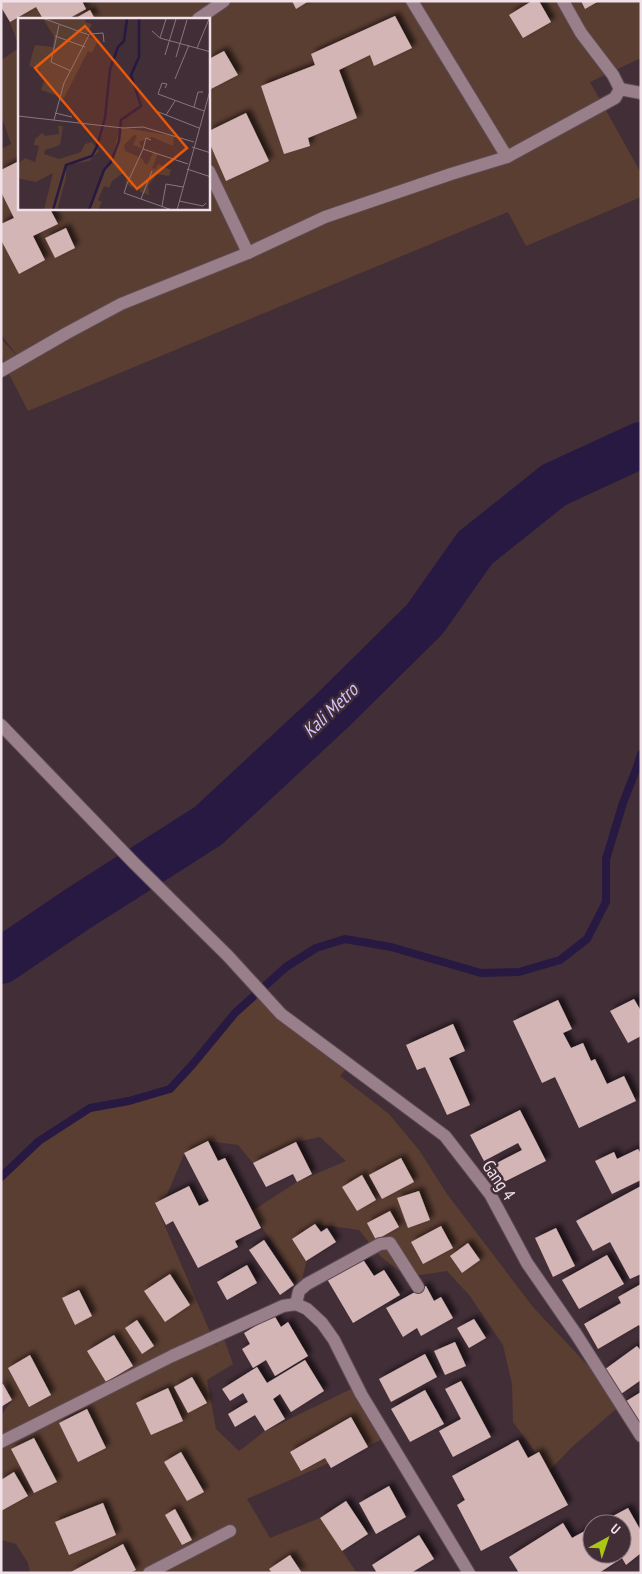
<svg xmlns="http://www.w3.org/2000/svg" width="642" height="1574" viewBox="0 0 642 1574" font-family="'PT Sans Narrow',sans-serif">
	<defs>
		<filter id="shadow"><feDropShadow dx="4.5" dy="-4.5" stdDeviation="2.5" flood-color="#0009"/></filter>
	</defs>
	<rect width="100%" height="100%" fill="#422e37"/>
	<g fill="#5b3e32">
		<polygon points="1,1 641,1 641,58 590,82 641,173 641,197 526,246 508,212 28,411 9,374 1,355 1,339 19,358 1,334 1,149 11,144 1,115 1,60 19,48 19,209 209,209 209,19 19,19 19,47 10,22 1,7"/>
		<polygon points="260,992 309,1043 345,1070 340,1076 389,1114 419,1150 447,1194 533,1307 623,1403 572,1447 549,1471 513,1422 512,1384 503,1345 470,1296 447,1271 407,1277 380,1256 359,1230 316,1224 300,1287 252,1211 297,1182 346,1161 320,1137 296,1142 253,1163 238,1145 208,1141 184,1154 166,1197 155,1203 216,1346 222,1333 233,1364 207,1380 216,1429 239,1451 265,1431 355,1387 383,1439 247,1499 270,1538 320,1518 357,1573 30,1573 28,1563 16,1544 1,1540 1,1416 12,1400 1,1380 1,1177 39,1141 90,1108 129,1101 170,1089 193,1064 235,1013"/>
	</g>
	<g fill="none" stroke-linecap="round" stroke-linejoin="round">
		<polyline stroke="#271941" stroke-width="8" points="1,1177 39,1141 90,1108 129,1101 170,1089 193,1064 235,1013 286,967 316,948 345,939 391,947 481,973 519,972 560,960 587,939 606,902 606,859 623,803 637,767 641,754"/>
		<polyline stroke="#271941" stroke-width="46" points="1,961 79,908 208,826 333,710 425,619 475,548 554,485 641,445"/>
	</g>
	<g fill="#d3b5b6" filter="url(#shadow)">
		<polygon points="1,1 82,1 86,9 68,19 43,19 36,7 10,22 1,7"/>
		<polygon points="292,1 309,1 296,9"/>
		<polygon points="532,1 539,1 551,22 523,38 509,15"/>
		<polygon points="581,1 599,1 585,9"/>
		<polygon points="90,10 95,19 74,19"/>
		<polygon points="395,16 412,48 374,66 370,55 339,70 357,118 308,138 310,146 284,154 261,86 315,65 311,54"/>
		<polygon points="224,51 238,75 209,90 209,59"/>
		<polygon points="246,113 269,161 226,181 209,142 209,131"/>
		<polygon points="19,161 19,209 50,209 58,224 33,236 45,260 19,274 1,240 1,224 14,218 1,192 1,170"/>
		<polygon points="66,228 75,248 55,258 45,238"/>
		<polygon points="634,999 641,1011 641,1036 628,1043 610,1011"/>
		<polygon points="558,1000 572,1029 563,1033 571,1048 583,1043 591,1061 595,1059 607,1084 624,1076 636,1101 579,1128 555,1077 542,1083 513,1021"/>
		<polygon points="453,1024 465,1051 449,1058 470,1105 447,1115 425,1067 417,1070 406,1045"/>
		<polygon points="520,1110 546,1161 502,1183 493,1165 522,1150 518,1143 484,1161 470,1135"/>
		<polygon points="208,1141 218,1161 225,1158 261,1228 235,1241 238,1247 198,1268 173,1221 166,1225 155,1203 189,1186 199,1206 209,1201 184,1153"/>
		<polygon points="296,1142 312,1174 297,1182 293,1174 266,1187 253,1163"/>
		<polygon points="638,1149 641,1154 641,1180 612,1194 595,1161 614,1152 617,1159"/>
		<polygon points="401,1158 414,1182 382,1199 369,1175"/>
		<polygon points="362,1175 376,1200 357,1211 342,1187"/>
		<polygon points="641,1186 641,1274 630,1279 610,1242 593,1251 576,1221"/>
		<polygon points="419,1191 430,1220 408,1228 397,1198"/>
		<polygon points="390,1211 399,1227 376,1240 367,1223"/>
		<polygon points="315,1224 321,1232 327,1228 336,1242 306,1261 292,1239"/>
		<polygon points="441,1226 453,1248 423,1264 411,1242"/>
		<polygon points="556,1228 575,1266 553,1277 535,1238"/>
		<polygon points="264,1240 294,1285 280,1295 249,1250"/>
		<polygon points="468,1243 480,1260 462,1273 450,1256"/>
		<polygon points="607,1255 624,1284 579,1309 562,1280"/>
		<polygon points="362,1258 374,1276 384,1270 400,1295 353,1323 327,1279"/>
		<polygon points="247,1265 257,1283 227,1300 217,1282"/>
		<polygon points="170,1274 190,1305 165,1322 144,1291"/>
		<polygon points="641,1284 641,1328 639,1325 598,1349 584,1324 621,1303 618,1297"/>
		<polygon points="426,1286 434,1301 441,1297 453,1318 421,1336 417,1328 403,1337 386,1308"/>
		<polygon points="79,1290 92,1316 75,1325 62,1298"/>
		<polygon points="274,1315 281,1327 288,1322 308,1356 275,1376 266,1360 253,1368 242,1349 250,1344 244,1333"/>
		<polygon points="474,1319 486,1338 469,1348 457,1328"/>
		<polygon points="137,1320 154,1346 142,1354 125,1328"/>
		<polygon points="114,1335 133,1366 106,1382 87,1351"/>
		<polygon points="455,1342 466,1366 445,1375 434,1351"/>
		<polygon points="637,1346 641,1351 641,1380 621,1394 604,1370"/>
		<polygon points="425,1354 437,1377 391,1402 379,1379"/>
		<polygon points="30,1355 51,1395 29,1407 8,1368"/>
		<polygon points="305,1360 324,1391 291,1412 280,1394 273,1399 285,1419 265,1431 255,1415 235,1427 228,1414 248,1402 243,1393 230,1401 222,1389 257,1367 267,1383"/>
		<polygon points="192,1377 207,1403 188,1413 174,1387"/>
		<polygon points="461,1381 491,1437 453,1457 439,1431 461,1419 445,1389"/>
		<polygon points="3,1384 12,1400 1,1407 1,1385"/>
		<polygon points="168,1388 183,1421 151,1435 136,1403"/>
		<polygon points="425,1390 444,1424 410,1442 391,1409"/>
		<polygon points="641,1392 641,1430 623,1403"/>
		<polygon points="87,1409 106,1448 78,1462 59,1423"/>
		<polygon points="351,1417 368,1447 331,1468 325,1458 301,1471 290,1452"/>
		<polygon points="34,1438 57,1482 34,1493 11,1449"/>
		<polygon points="518,1440 528,1458 539,1452 568,1505 481,1551 457,1505 465,1500 452,1476"/>
		<polygon points="181,1452 204,1492 187,1501 164,1462"/>
		<polygon points="14,1472 28,1496 1,1511 1,1480"/>
		<polygon points="389,1486 406,1517 376,1534 359,1503"/>
		<polygon points="346,1501 368,1534 342,1551 320,1518"/>
		<polygon points="103,1503 116,1535 69,1555 55,1522"/>
		<polygon points="628,1508 641,1531 641,1553 626,1565 622,1558 599,1573 519,1573 509,1557 563,1523 572,1538 592,1527 592,1554 622,1554 622,1524 598,1524"/>
		<polygon points="175,1509 192,1540 182,1545 165,1515"/>
		<polygon points="419,1535 434,1559 411,1573 377,1573 372,1565"/>
		<polygon points="123,1544 136,1570 130,1573 69,1573"/>
		<polygon points="290,1555 302,1573 272,1573 269,1569"/>
	</g>
	<g fill="none" stroke-linecap="round" stroke-linejoin="round">
		<g stroke="#5c4a53" stroke-width="14">
			<g id="minor">
				<polyline points="412,1 507,157"/>
				<polyline points="198,19 224,1"/>
				<polyline points="620,89 641,93"/>
				<polyline points="209,171 248,253"/>
				<polyline points="1,371 67,333 121,304 248,253 325,217 451,174 507,157 615,98 620,89 613,75 581,33 563,1"/>
				<polyline points="1,725 133,862 228,956 281,1014 445,1136 490,1194 527,1263 576,1334 641,1436"/>
				<polyline points="296,1304 299,1291 307,1284 380,1244 390,1243 418,1287"/>
				<polyline points="1,1442 172,1356 283,1306 296,1304 307,1309 322,1323 334,1340 361,1394 469,1573"/>
				<polyline points="149,1573 230,1531"/>
			</g>
		</g>
		<use href="#minor" stroke="#987f8a" stroke-width="12"/>
	</g>
	<g text-anchor="middle" dominant-baseline="central" stroke-width="5" stroke-linejoin="round" paint-order="stroke">
		<g font-size="18" fill="#efe1e7" stroke="#422e37">
			<text transform="translate(499 1180) rotate(56)">Gang 4</text>
		</g>
		<g font-size="19" font-style="italic" fill="#d3c2fd" stroke="#422e37">
			<text transform="translate(330 710) rotate(-44)">Kali Metro</text>
		</g>
	</g>
	<g transform="translate(18 18)">
		<rect width="192" height="192" fill="#422e37"/>
		<path d="M25,1H68L67,4L74,6L68,18L80,22L74,35L70,33L46,80L23,72L27,60L21,56L22,52L11,48L17,27L35,29L36,18ZM40,108H45L42,127L27,132L26,136L41,141L63,134L67,126L74,124L81,133L71,143L48,147V160L39,192H26L35,155L18,164L3,161L0,159V146L7,140L17,144L21,128L16,127L17,121L24,115L27,118L41,116ZM102,109L156,118L155,128L134,119L121,124L124,130L115,127L119,117H116L106,127L107,133L124,140L127,146H130L135,134L140,136L134,150L138,151L140,146L153,152L151,158L139,156L130,168L131,177L122,174L121,169H113L108,165L109,157L105,155L94,163L91,170L86,168L80,182L84,184L80,192H71L86,152L93,144Z" fill="#5b3e32"/>
		<path fill="none" stroke="#271941" stroke-width="2.5" d="M35,192L48,147L74,138L79,128L87,100L92,51L100,29L106,23L109,1M71,192L86,152L93,144L101,123L103,102L123,88L113,57L121,39V1"/>
		<path fill="none" stroke="#87767d" stroke-width="1" d="M27,1L71,17L46,65L36,102M41,7L33,44L53,53M134,13L142,20L193,34M71,16L85,15L86,24M37,18L67,29M142,20L148,1M179,30L191,1M147,37L158,1M158,39L169,2M157,61L171,27M147,70L149,66L144,65L140,76L186,93M176,89L180,74H185M138,93L181,110M37,95L54,99M148,97L157,83M0,98L105,110L125,109L176,124M174,129L193,135M125,131L128,120L133,122M169,151L193,159M123,181L134,153M161,183L185,188L188,185M144,188L148,166L165,169M154,192L106,175L109,166L125,131L170,146M159,192L193,69"/>
		<path fill="#e8590c" fill-opacity="0.15" stroke="#e8590c" stroke-width="2.5" d="M67,8L169,130L119,171L17,50Z"/>
		<rect width="192" height="192" fill="none" stroke="#efe1e7" stroke-width="2.5"/>
	</g>
	<rect width="642" height="1574" fill="none" stroke="#efe1e7" stroke-width="5"/>
	<g transform="translate(607 1539) rotate(40)"><circle r="24" fill="#422e37" stroke="#87767d"/>
	<path d="M0-4L9 19L0 12L-9 19Z" fill="#abc716"/>
	<text y="-8" font-size="14" font-weight="bold" text-anchor="middle" fill="#efe1e7">U</text>
	</g>
</svg>
